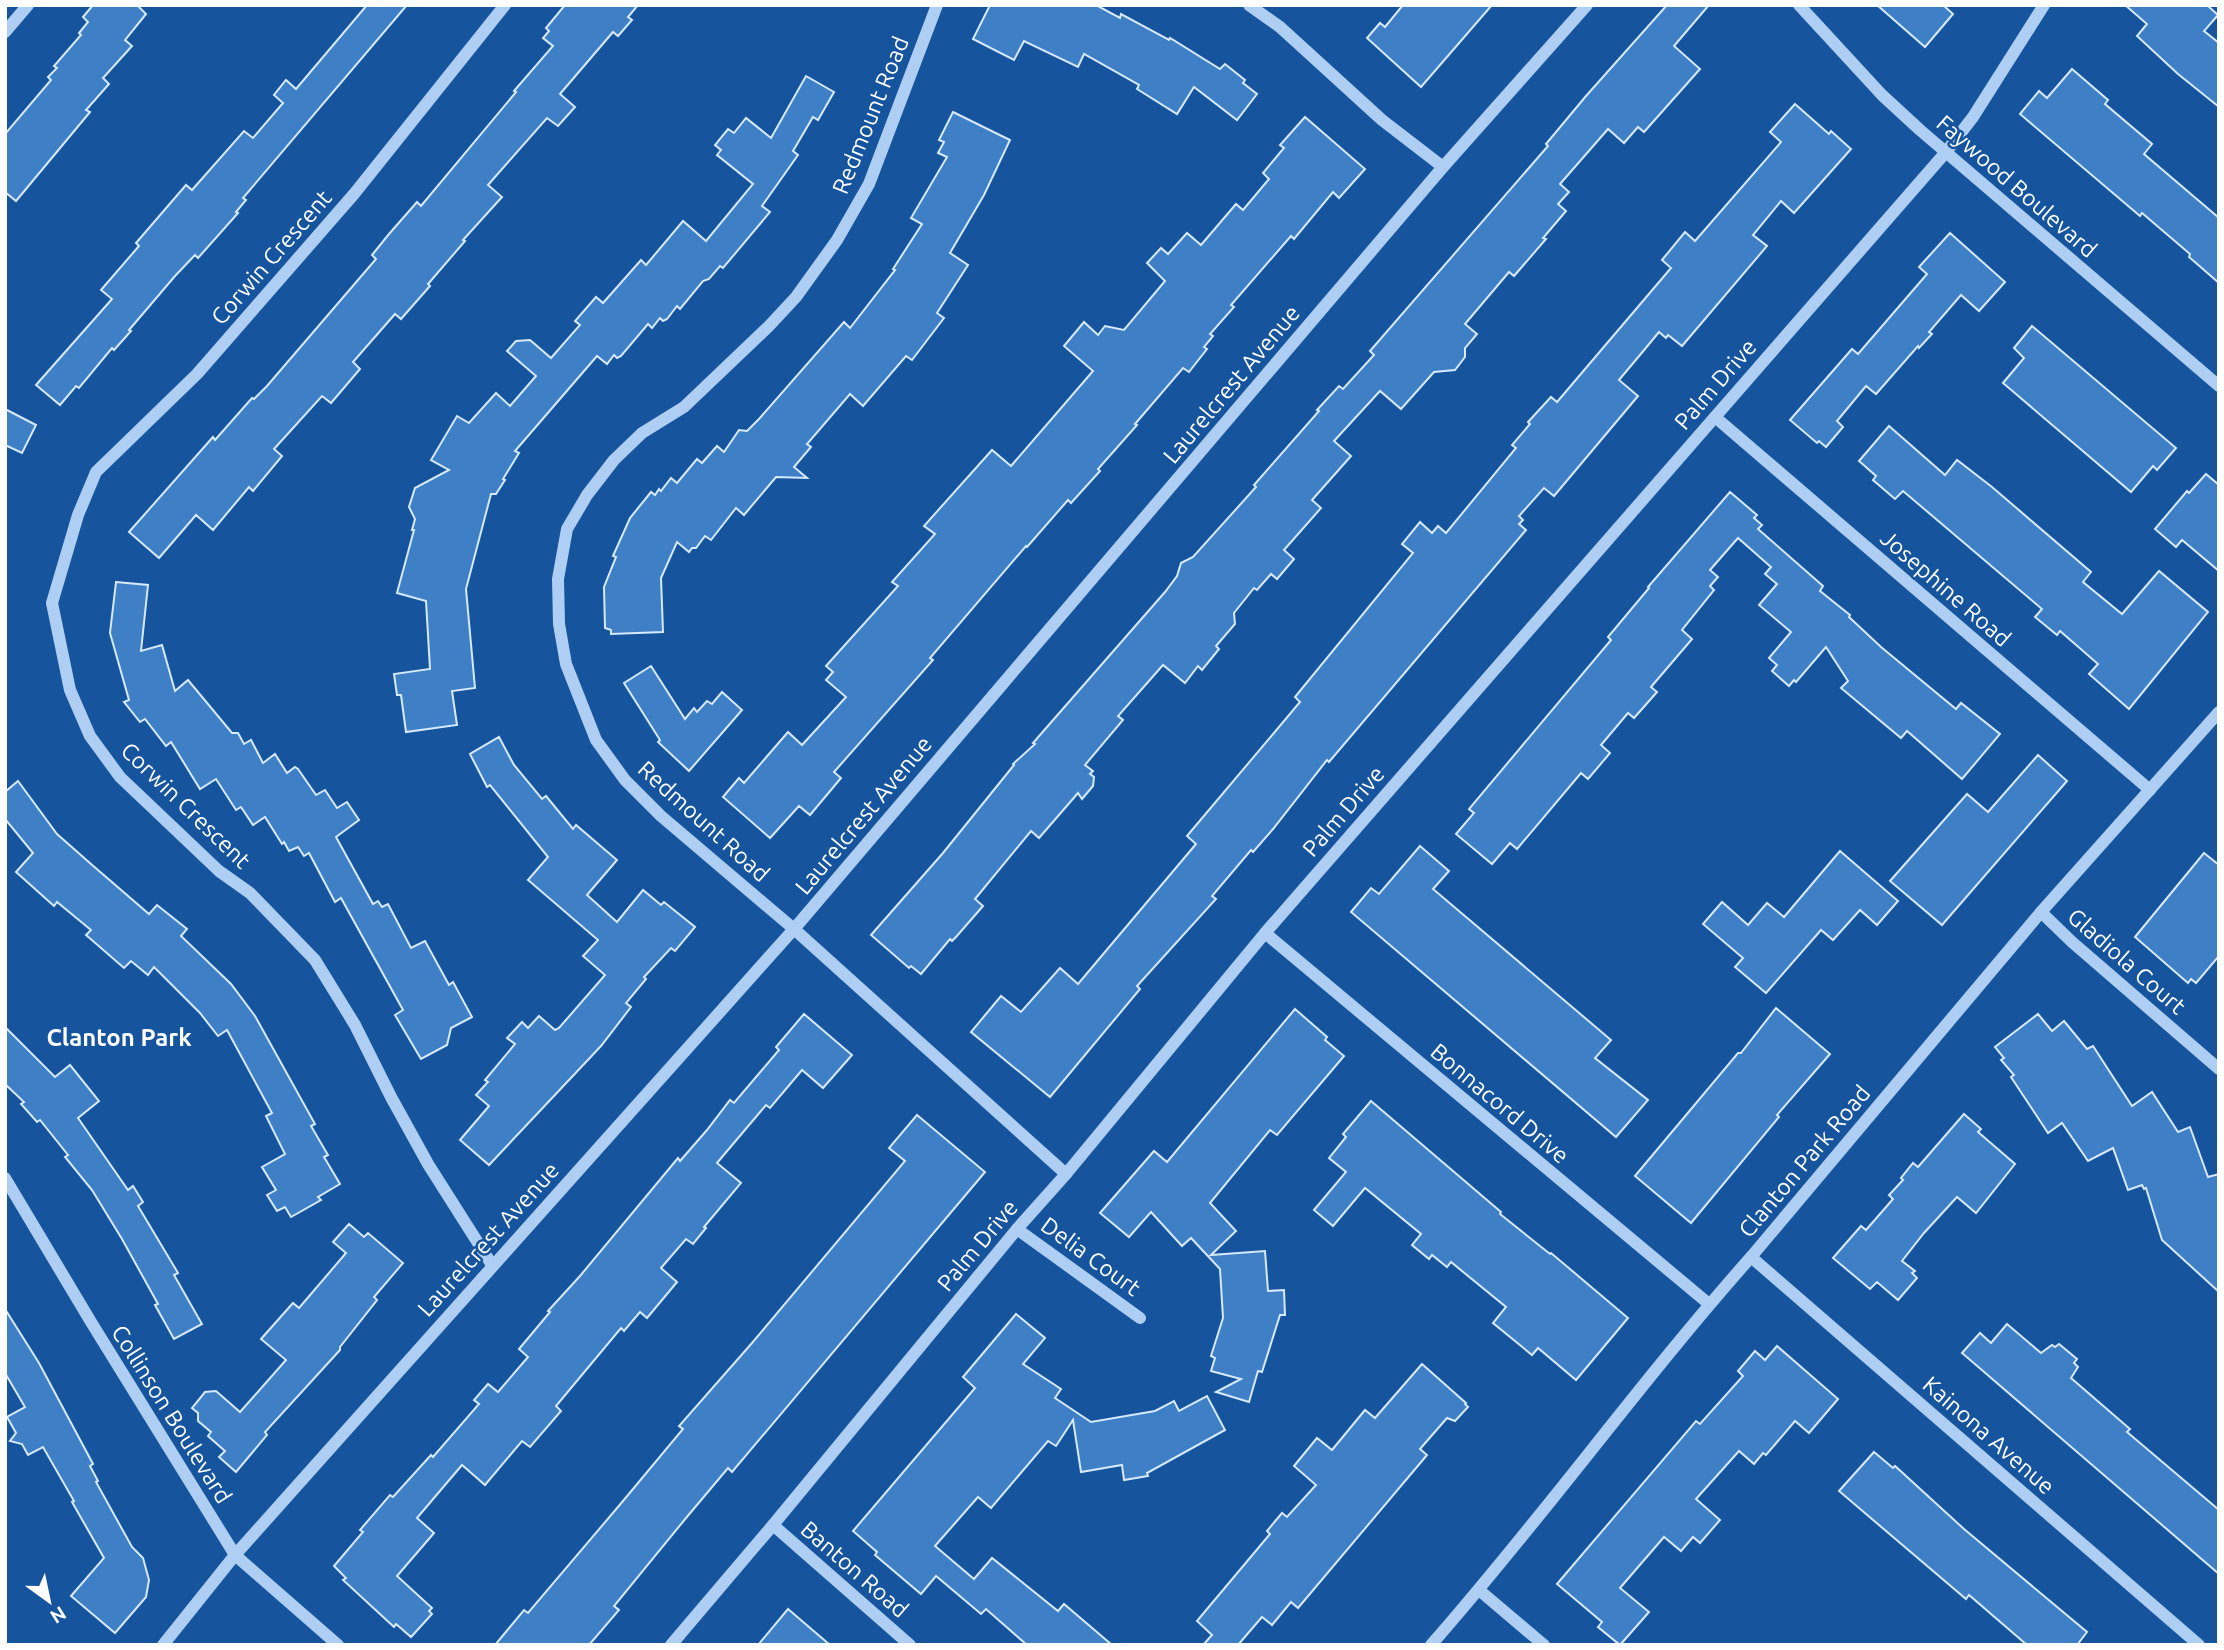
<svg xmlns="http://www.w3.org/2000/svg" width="2224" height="1650" viewBox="0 0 2224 1650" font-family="Ubuntu,sans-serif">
	<rect width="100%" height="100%" fill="#16559e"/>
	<g fill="#3e7fc5" stroke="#d6e9fd" stroke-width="2">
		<polygon points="93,5 137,5 146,14 125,40 132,46 103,78 109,84 86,110 90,112 16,201 5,192 5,134 51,80 48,77 57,68 54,66 81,35 79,33 88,22 83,17"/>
		<polygon points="367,5 407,5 243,198 246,200 236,212 238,213 198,258 195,255 175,276 129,330 131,331 114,350 112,348 79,388 76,386 60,405 36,385 112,299 101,290 139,246 136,243 186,185 192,190 244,131 253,138 283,103 274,95 286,80 296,89"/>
		<polygon points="565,5 638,5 628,17 632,20 618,36 613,32 560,94 575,107 558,126 547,118 488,185 502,197 463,240 465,241 428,284 430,286 401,319 395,314 353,362 360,369 331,403 322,396 274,449 282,456 253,491 249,487 213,530 196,515 159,558 129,532 213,437 215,440 252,398 254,399 267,386 376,259 372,255 389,234 417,202 421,206 516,92 514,91 553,46 543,38 549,31 546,28"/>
		<polygon points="990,5 1096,5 1120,18 1121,14 1169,40 1170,38 1220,69 1225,64 1245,80 1243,83 1257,94 1237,120 1194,87 1177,114 1137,89 1139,85 1084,54 1078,67 1024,41 1014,60 973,39"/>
		<polygon points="1403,5 1492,5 1421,87 1367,38 1380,23 1385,27"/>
		<polygon points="1667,5 1709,5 1674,46 1700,69 1644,132 1638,127 1624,143 1608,129 1560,184 1569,192 1558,204 1566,211 1543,238 1546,239 1514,276 1509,272 1465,324 1477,334 1465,348 1465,357 1455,370 1434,372 1401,409 1380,391 1334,441 1351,456 1312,500 1321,508 1284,550 1294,559 1277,579 1271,574 1257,590 1254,588 1234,613 1235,624 1216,646 1219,649 1202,670 1198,666 1185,683 1163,665 1118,716 1123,720 1085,765 1093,771 1090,774 1094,777 1093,786 1082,799 1078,793 1039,838 1031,831 975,899 983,906 956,937 952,941 950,939 921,974 911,966 909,968 871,935 943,853 1014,765 1013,764 1035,744 1033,743 1165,592 1177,576 1181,563 1193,557 1256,487 1254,485 1319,411 1317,410 1339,386 1343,389 1374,355 1370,351 1548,146 1546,144 1586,96"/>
		<polygon points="1877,5 1943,5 1953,14 1925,47"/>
		<polygon points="2125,5 2207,5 2218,15 2204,31 2219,43 2219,107 2178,74 2137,36 2147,24"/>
		<polygon points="2072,69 2108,100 2105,104 2152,144 2144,154 2219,218 2219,283 2189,257 2190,254 2142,213 2140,216 2020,114 2039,91 2047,98"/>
		<polygon points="806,76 834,92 818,120 813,117 793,151 798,155 762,206 770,212 723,268 720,266 709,279 703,281 680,309 677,306 667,319 663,321 660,318 652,328 648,324 621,356 617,358 614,355 607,364 597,356 515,451 519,453 503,479 505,480 496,494 491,494 466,589 475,688 452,691 457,725 406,732 401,695 397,695 394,674 430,669 426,601 397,593 414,530 412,530 415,519 409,507 415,488 449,470 431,460 457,416 469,423 496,393 510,406 536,376 507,351 516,341 530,340 551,358 580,325 575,321 596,297 603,303 641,260 646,265 683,221 706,241 753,184 717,155 721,150 715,145 728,129 734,133 746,118 771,138"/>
		<polygon points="1795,104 1829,134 1831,131 1851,149 1794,213 1781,201 1753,235 1767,246 1682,346 1668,335 1666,338 1659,332 1645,349 1619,380 1638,396 1554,496 1544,488 1519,516 1523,520 1519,524 1526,530 1329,762 1327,760 1273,829 1253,852 1251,850 1212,896 1216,899 1137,986 1140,989 1050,1097 971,1032 1001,996 1021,1012 1060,968 1078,984 1196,844 1187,836 1300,702 1295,697 1413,553 1402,544 1420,522 1432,533 1438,526 1446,533 1516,448 1512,445 1530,424 1528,422 1551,397 1557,402 1671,268 1662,260 1685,232 1695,241 1781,142 1770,132"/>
		<polygon points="953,112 1010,140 984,195 950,253 968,265 937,313 944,318 912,360 906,356 863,406 850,394 807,444 811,447 794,467 807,478 776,477 744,515 736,508 711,540 705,536 696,548 692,548 689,552 677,542 661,578 663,632 611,634 611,630 605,628 604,587 616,557 613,556 630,518 651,492 655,495 659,489 661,491 671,478 677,483 697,459 702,463 717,446 724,452 739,430 747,431 759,419 844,322 850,328 895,270 893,269 922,224 911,218 947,157 938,153 944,142 939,140"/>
		<polygon points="1305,117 1365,169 1339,198 1333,192 1294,239 1291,236 1231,305 1234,307 1210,334 1213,336 1204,347 1207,349 1189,372 1183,368 1135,424 1137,425 1098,469 1100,471 1071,503 1068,500 1027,547 1026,546 930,658 933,660 834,772 841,778 810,815 799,806 770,838 723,797 739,778 744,783 788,732 802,745 846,697 826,680 833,672 826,666 898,586 892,582 935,534 924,526 992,450 1011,466 1093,371 1064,346 1084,322 1098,335 1105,326 1124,330 1165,281 1147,263 1161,248 1168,254 1187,233 1201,245 1236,204 1243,210 1269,179 1263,173 1284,148 1280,145"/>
		<polygon points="1950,233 2005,282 1979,311 1961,295 1929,332 1932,334 1919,348 1918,346 1876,394 1866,386 1837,421 1843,427 1826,447 1819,441 1817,443 1790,420 1852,349 1858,354 1927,274 1919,267"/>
		<polygon points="2032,326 2176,448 2157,470 2153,466 2131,492 2003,383 2024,358 2014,348"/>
		<polygon points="5,409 36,425 22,453 5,445"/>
		<polygon points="1889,426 1945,475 1957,460 1992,487 2091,572 2083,582 2122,614 2159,571 2208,612 2129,709 2089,674 2098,664 2060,631 2057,635 2035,617 2042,609 1903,491 1895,499 1873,480 1876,476 1859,461"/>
		<polygon points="2206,474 2219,485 2219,571 2182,540 2176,547 2155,529 2187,491 2189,493"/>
		<polygon points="1730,492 1757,515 1754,518 1762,525 1758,529 1823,586 1820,591 1850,615 1849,617 1881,647 1956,709 1961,703 2000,734 1962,779 1907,731 1901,738 1841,688 1848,681 1826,647 1796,682 1794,680 1789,686 1772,671 1777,665 1769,658 1791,632 1759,605 1777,584 1765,574 1771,567 1738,538 1710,570 1718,577 1710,586 1714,590 1682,630 1692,639 1651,687 1657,692 1634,718 1628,713 1601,745 1610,753 1588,779 1581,773 1517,849 1510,843 1492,864 1456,834 1474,813 1469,809 1611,640 1608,637 1649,588 1648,587"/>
		<polygon points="116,582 148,585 141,651 162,645 175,691 188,680 232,733 238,733 244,744 251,740 263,763 275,754 287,773 295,767 298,769 316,795 325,790 337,808 347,802 359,820 336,837 373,904 378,901 382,907 388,904 411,948 425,941 449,985 453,982 472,1017 451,1028 447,1045 421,1059 395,1015 403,1010 341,898 335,902 309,853 304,856 298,847 289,851 284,842 282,844 265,817 253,825 241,807 236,810 216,779 200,789 171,742 166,746 145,719 140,722 124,702 129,700 110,633"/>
		<polygon points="651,666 685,719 694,708 697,712 707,701 712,704 722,692 742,710 689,771 658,742 660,740 624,683"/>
		<polygon points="499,737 514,765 542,799 546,796 573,829 576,825 617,860 587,895 617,922 643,890 661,905 664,902 695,927 675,951 671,948 644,977 646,979 626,1003 631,1007 601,1046 489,1165 460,1140 489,1106 476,1095 488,1082 485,1080 515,1044 507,1038 522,1022 528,1028 539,1016 555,1030 559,1028 605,975 583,956 598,940 528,880 548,857 490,785 487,787 470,754"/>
		<polygon points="2038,755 2067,781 1942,925 1890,881 1967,794 1988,812"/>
		<polygon points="18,781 57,834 91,864 149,914 157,905 187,929 181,936 231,984 255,1016 315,1124 311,1126 328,1155 324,1157 340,1184 318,1197 321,1200 291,1217 285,1207 277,1211 267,1195 276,1190 262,1167 285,1154 266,1116 272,1113 227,1030 218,1036 200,1013 154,967 148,975 131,961 124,968 86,935 91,930 57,902 54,906 16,872 33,853 5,819 5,792"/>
		<polygon points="1420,846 1449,871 1433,889 1611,1040 1595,1058 1648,1100 1616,1137 1351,912 1371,888 1379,894"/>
		<polygon points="1840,851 1898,901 1877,925 1860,910 1833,940 1821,930 1766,993 1735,967 1743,958 1703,924 1722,902 1748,925 1767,903 1784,917"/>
		<polygon points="2204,853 2219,865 2219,956 2196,983 2191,979 2188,983 2135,937"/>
		<polygon points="1776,1008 1830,1054 1777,1115 1779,1117 1691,1223 1635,1176 1738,1053 1741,1053"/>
		<polygon points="1295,1009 1327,1037 1325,1040 1344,1056 1277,1135 1270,1130 1210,1203 1236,1231 1211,1255 1265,1251 1268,1291 1284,1290 1285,1315 1280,1315 1262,1372 1258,1371 1249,1402 1216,1392 1241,1379 1211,1371 1215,1358 1211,1356 1223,1318 1220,1269 1191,1238 1182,1246 1151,1212 1129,1237 1100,1213 1154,1151 1167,1162"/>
		<polygon points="804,1014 852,1055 823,1088 802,1070 770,1108 766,1105 717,1163 741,1183 704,1227 706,1228 693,1244 686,1239 661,1268 677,1282 647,1318 640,1312 624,1331 621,1328 556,1406 561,1411 530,1447 522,1441 485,1485 462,1465 417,1518 434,1533 397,1576 432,1608 429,1611 432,1614 411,1637 396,1624 394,1627 343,1580 346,1578 334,1566 363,1532 360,1530 390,1495 393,1497 431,1455 433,1457 479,1404 474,1400 488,1384 498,1392 528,1357 519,1349 550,1312 548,1311 580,1276 678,1158 680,1161 707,1130 730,1100 734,1103 779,1050 776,1047"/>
		<polygon points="2038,1014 2052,1031 2064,1021 2087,1049 2093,1046 2132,1106 2152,1092 2178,1132 2190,1127 2208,1177 2219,1174 2219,1292 2162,1240 2146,1188 2144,1189 2142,1185 2128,1190 2113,1148 2088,1161 2062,1123 2048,1133 2011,1077 2014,1075 2001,1060 2004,1058 1995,1047"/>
		<polygon points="5,1027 55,1077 70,1065 99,1101 78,1118 128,1190 133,1186 143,1202 138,1206 178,1273 174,1275 202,1324 174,1339 155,1305 158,1304 122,1239 92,1190 65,1157 68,1155 40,1120 37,1122 21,1104 24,1102 5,1084"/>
		<polygon points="1371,1101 1501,1212 1500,1214 1550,1254 1551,1253 1628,1318 1576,1380 1538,1348 1532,1355 1493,1323 1506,1307 1451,1262 1447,1267 1432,1255 1429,1259 1412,1245 1421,1234 1365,1188 1333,1226 1314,1210 1346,1172 1329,1158 1346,1137 1343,1134"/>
		<polygon points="1964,1114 1981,1129 1978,1132 2015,1164 1976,1213 1957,1197 1924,1233 1902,1261 1915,1271 1912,1273 1917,1278 1898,1300 1877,1282 1870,1289 1833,1258 1861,1226 1866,1230 1893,1199 1889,1195 1903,1180 1901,1178 1913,1163 1918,1167"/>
		<polygon points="917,1115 985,1172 732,1472 728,1468 686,1518 614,1606 619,1610 589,1645 495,1645 524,1610 528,1613 623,1501 683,1429 679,1426 752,1343 905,1161 889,1148"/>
		<polygon points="349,1224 364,1237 368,1233 403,1263 374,1297 377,1300 340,1347 340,1350 265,1432 267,1435 236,1472 219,1457 225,1451 208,1436 211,1432 198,1421 198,1413 192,1408 205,1392 216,1391 240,1412 286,1360 261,1339 293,1303 299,1308 346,1253 333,1242"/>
		<polygon points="5,1309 39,1363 93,1464 90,1466 98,1481 96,1482 132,1547 143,1558 149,1580 146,1597 115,1633 71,1596 104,1558 72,1502 74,1501 43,1447 28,1455 22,1444 10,1441 16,1433 7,1417 25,1407 5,1373"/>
		<polygon points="1016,1314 1045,1338 1023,1364 1061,1389 1055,1398 1091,1422 1155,1411 1174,1401 1179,1411 1207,1396 1225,1430 1147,1473 1148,1476 1124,1480 1122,1465 1081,1472 1073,1420 1056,1446 1048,1441 991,1508 978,1497 935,1546 974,1579 992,1558 1058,1611 1064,1604 1112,1645 1027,1645 986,1609 981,1614 936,1576 921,1594 875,1555 877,1552 853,1531 975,1388 963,1377"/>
		<polygon points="2007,1324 2041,1353 2052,1345 2055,1347 2059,1344 2077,1359 2074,1363 2078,1367 2071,1378 2130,1429 2127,1432 2219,1510 2219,1574 1962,1353 1980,1333 1991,1343"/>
		<polygon points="1777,1346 1838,1399 1809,1433 1795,1421 1766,1455 1763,1453 1754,1464 1739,1451 1696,1499 1720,1520 1700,1543 1693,1537 1681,1551 1664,1537 1620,1588 1649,1612 1620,1645 1598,1627 1602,1622 1557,1584 1696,1421 1700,1424 1743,1376 1738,1371 1755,1351 1765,1360"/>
		<polygon points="1422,1364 1466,1403 1465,1404 1468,1407 1455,1421 1447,1418 1420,1449 1427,1455 1298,1608 1291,1602 1272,1625 1262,1617 1238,1645 1203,1645 1212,1635 1197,1621 1270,1534 1267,1531 1282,1513 1287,1517 1316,1485 1294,1466 1317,1438 1332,1450 1365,1410 1375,1418"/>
		<polygon points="1874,1452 1893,1468 1895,1466 1964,1529 2087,1632 2077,1645 2027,1645 1969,1595 1966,1599 1839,1491"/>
		<polygon points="788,1609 830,1645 758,1645"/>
	</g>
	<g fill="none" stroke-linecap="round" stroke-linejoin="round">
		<g stroke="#aecff3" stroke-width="12">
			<polyline points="937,5 869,184 837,240 796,297 769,326 684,407 642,433 614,460 587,495 567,529 558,579 559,624 566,664 596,740 625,780 661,816 794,929 1066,1174"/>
			<polyline points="1249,5 1280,27 1382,120 1443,167"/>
			<polyline points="1799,5 1882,95 1920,130 2219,386"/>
			<polyline points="5,32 28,5"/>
			<polyline points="1715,417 2150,790"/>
			<polyline points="2041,912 2072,942 2219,1069"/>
			<polyline points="1265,933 1709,1304"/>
			<polyline points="5,1178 91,1322 235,1555 338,1645"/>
			<polyline points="1017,1229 1140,1318"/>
			<polyline points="1751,1257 2199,1645"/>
			<polyline points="492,1265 428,1164 391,1097 355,1025 315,960 250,893 219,871 120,777 90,736 70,690 52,603 78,515 96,472 197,374 354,194 505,5"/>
			<polyline points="773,1525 910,1645"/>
			<polyline points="1479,1590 1544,1645"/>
			<polyline points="163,1645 235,1555 794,929 1443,167 1587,5"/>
			<polyline points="671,1645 773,1525 1017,1229 1066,1174 1265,933 1946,152 1973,117 2044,5"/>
			<path d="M1431,1645C1542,1519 1640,1382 1751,1257L2041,912L2219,712"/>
		</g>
	</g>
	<g text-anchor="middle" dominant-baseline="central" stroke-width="5" stroke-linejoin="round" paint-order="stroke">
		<g font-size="23" fill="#fff" stroke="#16559e">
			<text transform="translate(870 115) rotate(-68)">Redmount Road</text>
			<text transform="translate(2017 186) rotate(41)">Faywood Boulevard</text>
			<text transform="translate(271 257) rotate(-49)">Corwin Crescent</text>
			<text transform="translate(1231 384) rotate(-50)">Laurelcrest Avenue</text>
			<text transform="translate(1715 384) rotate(-49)">Palm Drive</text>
			<text transform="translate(1946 588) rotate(41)">Josephine Road</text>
			<text transform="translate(186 805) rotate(44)">Corwin Crescent</text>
			<text transform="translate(1343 811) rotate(-49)">Palm Drive</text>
			<text transform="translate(863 815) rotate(-50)">Laurelcrest Avenue</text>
			<text transform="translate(704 821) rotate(42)">Redmount Road</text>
			<text transform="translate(2127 961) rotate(41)">Gladiola Court</text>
			<text transform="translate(1500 1103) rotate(40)">Bonnacord Drive</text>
			<text transform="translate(1804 1161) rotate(-50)">Clanton Park Road</text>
			<text transform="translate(488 1239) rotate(-48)">Laurelcrest Avenue</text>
			<text transform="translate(977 1245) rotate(-50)">Palm Drive</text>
			<text transform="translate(1091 1256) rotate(36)">Delia Court</text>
			<text transform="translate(172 1414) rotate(58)">Collinson Boulevard</text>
			<text transform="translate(1989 1435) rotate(41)">Kainona Avenue</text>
			<text transform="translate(855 1569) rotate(41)">Banton Road</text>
		</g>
		<g font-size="24" font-weight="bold" fill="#fff" stroke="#16559e">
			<text x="119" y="1037">Clanton Park</text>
		</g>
	</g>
	<rect width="2224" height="1650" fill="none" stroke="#ffffff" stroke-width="14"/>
	<g transform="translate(49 1601) rotate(147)" stroke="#16559e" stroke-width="5" paint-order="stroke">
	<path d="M0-5L12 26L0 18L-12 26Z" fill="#ffffff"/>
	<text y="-10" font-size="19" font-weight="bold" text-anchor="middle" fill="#ffffff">N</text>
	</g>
</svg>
